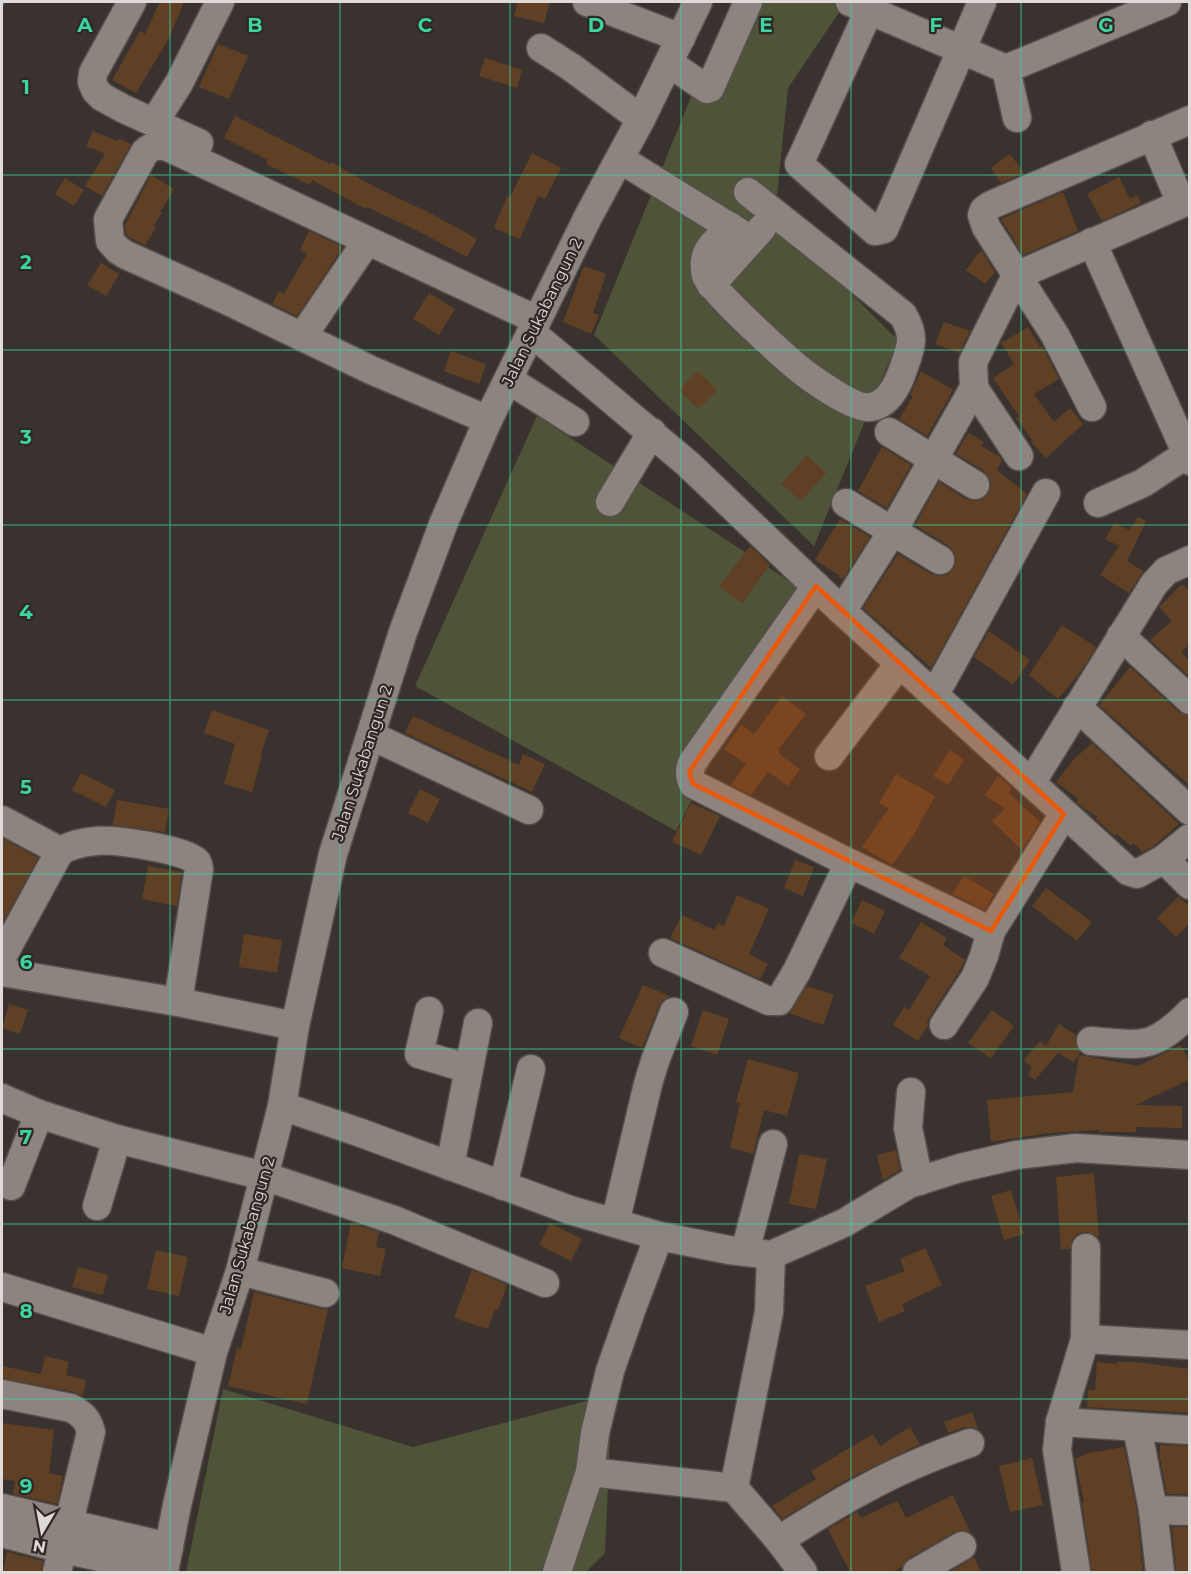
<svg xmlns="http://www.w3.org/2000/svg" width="1191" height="1574" viewBox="0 0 1191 1574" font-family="Montserrat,sans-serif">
	<rect width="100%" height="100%" fill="#39322e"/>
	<g fill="#4f5338">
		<polygon points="736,2 846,2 788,88 776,206 825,268 898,340 814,546 594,335 715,38"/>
		<polygon points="537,416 800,588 676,831 415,686"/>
		<polygon points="223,1389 413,1447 612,1394 605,1553 586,1572 186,1572"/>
	</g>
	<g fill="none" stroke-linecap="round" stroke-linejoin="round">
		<polyline stroke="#3e5475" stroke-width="5" points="2,4 3,2"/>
	</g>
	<g fill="#604025">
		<polygon points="160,2 184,2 168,40 136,93 112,80 140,31 145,34"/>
		<polygon points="518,2 550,2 544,23 514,16"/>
		<polygon points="218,44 248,56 229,99 199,87"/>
		<polygon points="485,58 522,70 517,88 479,76"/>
		<polygon points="235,116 330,164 331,162 377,188 430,213 477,239 467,257 416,230 367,207 366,209 312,180 310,185 266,164 268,160 224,138"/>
		<polygon points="93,131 117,141 119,138 131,144 102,196 85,186 105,154 86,146"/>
		<polygon points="532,153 561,168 545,199 538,196 520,239 494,228 507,196 510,197"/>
		<polygon points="1010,154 1024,173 1001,183 991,168"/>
		<polygon points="151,175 174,189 160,212 162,213 153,226 156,228 145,245 129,237 126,234 125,225"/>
		<polygon points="1119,177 1130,199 1137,195 1141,203 1102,221 1087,194"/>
		<polygon points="65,178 84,190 74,206 55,194"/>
		<polygon points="1063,192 1078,231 1023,255 1001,219"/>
		<polygon points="309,231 343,247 297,316 272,304 279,291 284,294 307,254 300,250"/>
		<polygon points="981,250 995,272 985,284 966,270"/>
		<polygon points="101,263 119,274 106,296 87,285"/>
		<polygon points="584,266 606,274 593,313 599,315 591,334 563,322"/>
		<polygon points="429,293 455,309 439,335 413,319"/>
		<polygon points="944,322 970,331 959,353 935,344"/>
		<polygon points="1028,327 1040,347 1042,346 1059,379 1034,394 1054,422 1070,408 1083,424 1046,458 1032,443 1033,441 1016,418 1019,416 993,378 1014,364 1001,343"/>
		<polygon points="451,351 486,364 479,384 444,371"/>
		<polygon points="698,371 717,390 698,409 679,390"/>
		<polygon points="921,371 953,390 927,436 899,419 913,396 910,395"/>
		<polygon points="968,433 984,442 981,446 999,456 1002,460 997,470 1027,494 931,668 863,608 898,554 931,574 939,576 947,575 954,568 956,560 954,552 949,546 915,525 939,482 966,499 974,501 982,500 989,493 991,485 989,477 984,471 956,454"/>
		<polygon points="882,447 911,465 887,508 858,491"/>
		<polygon points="807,455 826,473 801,501 781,484"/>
		<polygon points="1138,517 1146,521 1127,561 1143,571 1129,593 1100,575 1119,546 1105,539 1114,523 1129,530"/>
		<polygon points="840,519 870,537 843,579 838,577 839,575 815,560"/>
		<polygon points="750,546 770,565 742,603 719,586"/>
		<polygon points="1182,584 1190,592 1190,644 1181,652 1190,661 1190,677 1150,640 1172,621 1159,607"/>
		<polygon points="1062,625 1096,647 1082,670 1058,699 1029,675"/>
		<polygon points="989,631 1030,660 1013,685 974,657"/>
		<polygon points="1130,667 1179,712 1190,716 1190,786 1099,705"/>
		<polygon points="782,696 806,714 778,750 780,751 779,754 800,769 788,786 768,772 751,795 731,785 746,764 724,749 741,725 754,734"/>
		<polygon points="212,710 269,730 260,756 262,756 252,792 224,784 235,744 204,733"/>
		<polygon points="413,716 519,765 523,754 545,764 532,792 405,733"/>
		<polygon points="1092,743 1179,824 1155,845 1143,852 1133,843 1131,846 1117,834 1115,836 1107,829 1096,819 1097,817 1081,806 1076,802 1078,799 1056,782 1073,760"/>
		<polygon points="950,750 964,760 948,785 933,776"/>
		<polygon points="81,773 115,790 106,807 72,790"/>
		<polygon points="896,774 935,796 913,836 892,865 862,847 889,808 879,803"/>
		<polygon points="998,776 1012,788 1009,793 1040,822 1022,850 992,821 1005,809 985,795"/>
		<polygon points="420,789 440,799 428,823 408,813"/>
		<polygon points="117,800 169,809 165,832 113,825"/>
		<polygon points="691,803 720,816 701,855 672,842"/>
		<polygon points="2,838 38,858 2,924"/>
		<polygon points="795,860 814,867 803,896 784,888"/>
		<polygon points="148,866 182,872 177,906 142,899"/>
		<polygon points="964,876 994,894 985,910 952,894"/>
		<polygon points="1046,888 1092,922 1077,941 1032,906"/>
		<polygon points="737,895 769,909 749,954 768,964 760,979 670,938 682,915 714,930 718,923 724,926"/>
		<polygon points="1178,897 1190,906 1190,923 1176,937 1157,918"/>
		<polygon points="862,900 885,911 874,934 851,923"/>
		<polygon points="921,922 947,938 943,945 965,960 960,970 927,1021 928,1025 918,1041 893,1025 904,1007 909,1010 930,976 899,958"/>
		<polygon points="244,934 282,940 277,973 239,967"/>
		<polygon points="643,985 670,996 663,1000 659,1006 642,1048 619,1038"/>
		<polygon points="807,986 834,995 823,1025 789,1013"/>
		<polygon points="9,1004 28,1010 20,1034 2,1028"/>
		<polygon points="703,1010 729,1019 717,1055 691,1046"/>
		<polygon points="992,1010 1014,1026 991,1058 968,1043"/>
		<polygon points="1059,1024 1076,1035 1075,1040 1076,1047 1080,1052 1074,1062 1058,1053 1035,1080 1028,1075 1032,1067 1024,1060 1040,1041 1046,1046"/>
		<polygon points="1181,1045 1190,1063 1190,1079 1136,1105 1182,1106 1182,1128 1136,1127 1136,1132 1099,1132 1099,1130 1049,1133 991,1142 987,1100 1073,1092 1079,1055 1138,1066"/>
		<polygon points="748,1059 799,1073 787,1116 764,1110 753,1154 730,1148 740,1103 736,1102"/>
		<polygon points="896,1150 900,1170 883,1180 877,1155"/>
		<polygon points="799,1154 827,1159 816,1209 789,1204"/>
		<polygon points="1094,1173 1099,1238 1094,1234 1087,1232 1078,1233 1072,1240 1070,1249 1061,1249 1056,1177"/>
		<polygon points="1011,1190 1024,1234 1004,1240 991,1196"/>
		<polygon points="351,1223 379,1232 376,1247 386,1249 380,1276 342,1268"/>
		<polygon points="550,1223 582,1239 571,1261 539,1245"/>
		<polygon points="925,1248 942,1285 902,1304 905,1311 879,1322 865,1286 905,1271 900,1259"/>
		<polygon points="156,1250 188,1257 179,1296 147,1289"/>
		<polygon points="78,1267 108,1275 103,1295 72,1287"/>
		<polygon points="472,1270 507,1285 498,1310 495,1309 488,1329 454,1318"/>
		<polygon points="254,1292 321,1309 328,1309 307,1404 228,1386 237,1348 241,1349"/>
		<polygon points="45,1356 69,1362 66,1375 86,1380 83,1396 74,1392 2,1378 2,1366 41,1374"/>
		<polygon points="1097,1362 1117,1364 1117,1362 1136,1362 1190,1369 1190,1413 1087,1407 1088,1390 1095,1390"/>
		<polygon points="972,1412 978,1429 972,1427 965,1427 948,1433 944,1422"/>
		<polygon points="2,1423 54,1430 49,1473 63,1476 57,1504 13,1494 15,1481 2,1479"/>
		<polygon points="910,1427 920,1444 844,1481 782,1519 772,1506 816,1479 811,1471 873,1434 880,1446"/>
		<polygon points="1160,1445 1190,1446 1190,1494 1167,1494 1160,1458"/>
		<polygon points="1124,1447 1137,1512 1143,1572 1092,1572 1082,1503 1084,1502 1075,1459 1088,1453"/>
		<polygon points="1032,1458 1043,1505 1010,1512 999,1466"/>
		<polygon points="953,1495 970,1532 963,1530 954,1532 909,1558 902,1567 893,1572 850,1572 828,1529 857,1512 861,1518 897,1501 906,1518"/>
		<polygon points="1172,1527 1190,1527 1190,1572 1176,1572"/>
		<polygon points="7,1552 43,1561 41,1572 3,1572"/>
		<polygon points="974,1557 981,1572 950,1572 970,1560"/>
	</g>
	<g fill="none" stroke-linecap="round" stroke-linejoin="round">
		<g stroke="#55504c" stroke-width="31">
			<g id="minor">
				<polyline points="132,2 93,73 92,82 96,91 102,97 124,109 199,143"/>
				<polyline points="587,2 681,38"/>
				<polyline points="850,2 1006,69 1167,2"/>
				<polyline points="873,2 799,164 875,231 884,229 982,2"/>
				<polyline points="541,48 571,67 641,119"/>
				<polyline points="669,63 707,89 710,88 748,2"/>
				<polyline points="1006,69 1017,118"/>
				<polyline points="155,121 179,83 220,2"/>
				<polyline points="1152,135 1181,203"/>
				<polyline points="620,159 751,240"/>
				<path d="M731,227C714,243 700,251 706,276C709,289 792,364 807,375C820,384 856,410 871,407C890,404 899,382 904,367C912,345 915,335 903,315L748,192"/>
				<polyline points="1092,242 1190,461"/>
				<polyline points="711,285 762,228"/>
				<polyline points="532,333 688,464 842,611 1128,871 1137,874 1164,859"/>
				<polyline points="302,337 367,241"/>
				<polyline points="509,380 575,422"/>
				<polyline points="1092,407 1055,335 986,227 982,215 984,210 991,205 1190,120"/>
				<path d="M488,420L371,370L224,299L126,255L118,250L110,241L108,219L145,152C153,145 158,145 168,147L537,320"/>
				<polyline points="889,432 975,485"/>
				<polyline points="1019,456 974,388 973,362 1016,276 1190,200"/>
				<polyline points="610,502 652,432"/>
				<polyline points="846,503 940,560"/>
				<polyline points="1098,503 1143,483 1190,452"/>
				<path d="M816,586L692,763C689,771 689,777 693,784L849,863L991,931"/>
				<polyline points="842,611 892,532 974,388"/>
				<polyline points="1121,636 1190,700"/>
				<polyline points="935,694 1046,493"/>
				<polyline points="1077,707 1190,811"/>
				<polyline points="372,736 529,810"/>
				<polyline points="829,756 900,663"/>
				<polyline points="1031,783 1154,584 1166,571 1190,560"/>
				<path d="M2,820L60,851C71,845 83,842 96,841C114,839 183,849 196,861C199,864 198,865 199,869L178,1002"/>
				<polyline points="1190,838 1164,859 1190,885"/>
				<polyline points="663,953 769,1001 779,1001 797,971 849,863"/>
				<polyline points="2,957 60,851"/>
				<polyline points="2,972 178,1002 295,1026"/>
				<polyline points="429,1011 419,1054 469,1069"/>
				<polyline points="944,1025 975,978 984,956 991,931 1064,814"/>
				<path d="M1091,1041C1141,1045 1152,1051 1190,1012"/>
				<polyline points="911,1092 908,1128 919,1181"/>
				<polyline points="2,1098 39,1114 117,1139 264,1176 394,1220 545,1283"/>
				<polyline points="282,1106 361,1133 570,1210 659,1236 729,1250 771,1255 844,1223 909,1184 960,1168 1016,1155 1076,1148 1190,1155"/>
				<polyline points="450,1166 478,1023"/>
				<polyline points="11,1186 39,1114"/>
				<polyline points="503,1186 531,1069"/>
				<polyline points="97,1206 117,1139"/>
				<polyline points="615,1223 648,1084 655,1061 674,1012"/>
				<polyline points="745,1252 773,1144"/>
				<polyline points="240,1271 325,1293"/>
				<polyline points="2,1287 213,1352"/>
				<polyline points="1085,1339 1086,1248"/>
				<path d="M2,1394L71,1408C82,1414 88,1419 91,1432L57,1572"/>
				<polyline points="1060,1422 1190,1430"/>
				<polyline points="1137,1427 1153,1510 1160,1572"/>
				<polyline points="590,1472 734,1488 779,1540 803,1572"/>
				<polyline points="734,1488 769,1312 771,1255"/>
				<polyline points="2,1508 169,1547"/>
				<polyline points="1153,1510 1190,1511"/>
				<polyline points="2,1533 63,1549 164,1571"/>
				<path d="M779,1540C807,1523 834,1505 863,1490C897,1471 933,1456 970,1443"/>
				<polyline points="164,1572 177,1505 213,1352 240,1271 282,1106 295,1026 333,854 403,632 444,522 488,420 589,215 641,119 698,2"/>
				<polyline points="557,1572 590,1472 595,1433 610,1371 632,1308 659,1236"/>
				<polyline points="917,1572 962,1546"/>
				<polyline points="1076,1572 1057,1450 1060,1422 1085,1339 1190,1345"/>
			</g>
		</g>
		<use href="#minor" stroke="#8d8480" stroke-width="28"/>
	</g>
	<path fill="#e8590c" fill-opacity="0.2" stroke="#e8590c" stroke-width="4.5" stroke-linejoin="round" d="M816,586L1064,814L991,931L693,784L689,772Z"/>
	<path fill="none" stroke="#3dd4a3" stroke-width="1.5" stroke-opacity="0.55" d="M170,2V1572M340,2V1572M510,2V1572M681,2V1572M851,2V1572M1021,2V1572M2,175H1190M2,350H1190M2,525H1190M2,700H1190M2,874H1190M2,1049H1190M2,1224H1190M2,1399H1190"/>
	<g text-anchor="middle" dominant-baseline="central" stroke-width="4.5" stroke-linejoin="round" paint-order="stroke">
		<g font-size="16" fill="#dfdad7" stroke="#2f2824">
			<text transform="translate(542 312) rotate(-64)">Jalan Sukabangun 2</text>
			<text transform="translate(362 763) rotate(-72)">Jalan Sukabangun 2</text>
			<text transform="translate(247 1235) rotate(-74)">Jalan Sukabangun 2</text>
		</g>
	</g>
	<g font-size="20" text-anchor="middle" font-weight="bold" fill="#3dd4a3" stroke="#2f2824" stroke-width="4.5" stroke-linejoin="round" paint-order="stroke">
		<text x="85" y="32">A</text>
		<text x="255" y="32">B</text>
		<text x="425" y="32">C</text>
		<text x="596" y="32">D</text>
		<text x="766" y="32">E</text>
		<text x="936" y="32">F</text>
		<text x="1106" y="32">G</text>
		<text x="26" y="94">1</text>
		<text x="26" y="269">2</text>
		<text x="26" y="444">3</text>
		<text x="26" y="619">4</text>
		<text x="26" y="794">5</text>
		<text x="26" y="969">6</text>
		<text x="26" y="1144">7</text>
		<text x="26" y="1318">8</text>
		<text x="26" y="1493">9</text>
	</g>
	<rect width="1191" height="1574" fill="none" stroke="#dfdad7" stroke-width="6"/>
	<g transform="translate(42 1532) rotate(190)" stroke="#2f2824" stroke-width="4.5" paint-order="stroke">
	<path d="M0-4.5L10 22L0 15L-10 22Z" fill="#dfdad7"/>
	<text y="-9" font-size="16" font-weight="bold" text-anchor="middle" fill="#dfdad7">N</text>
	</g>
</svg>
